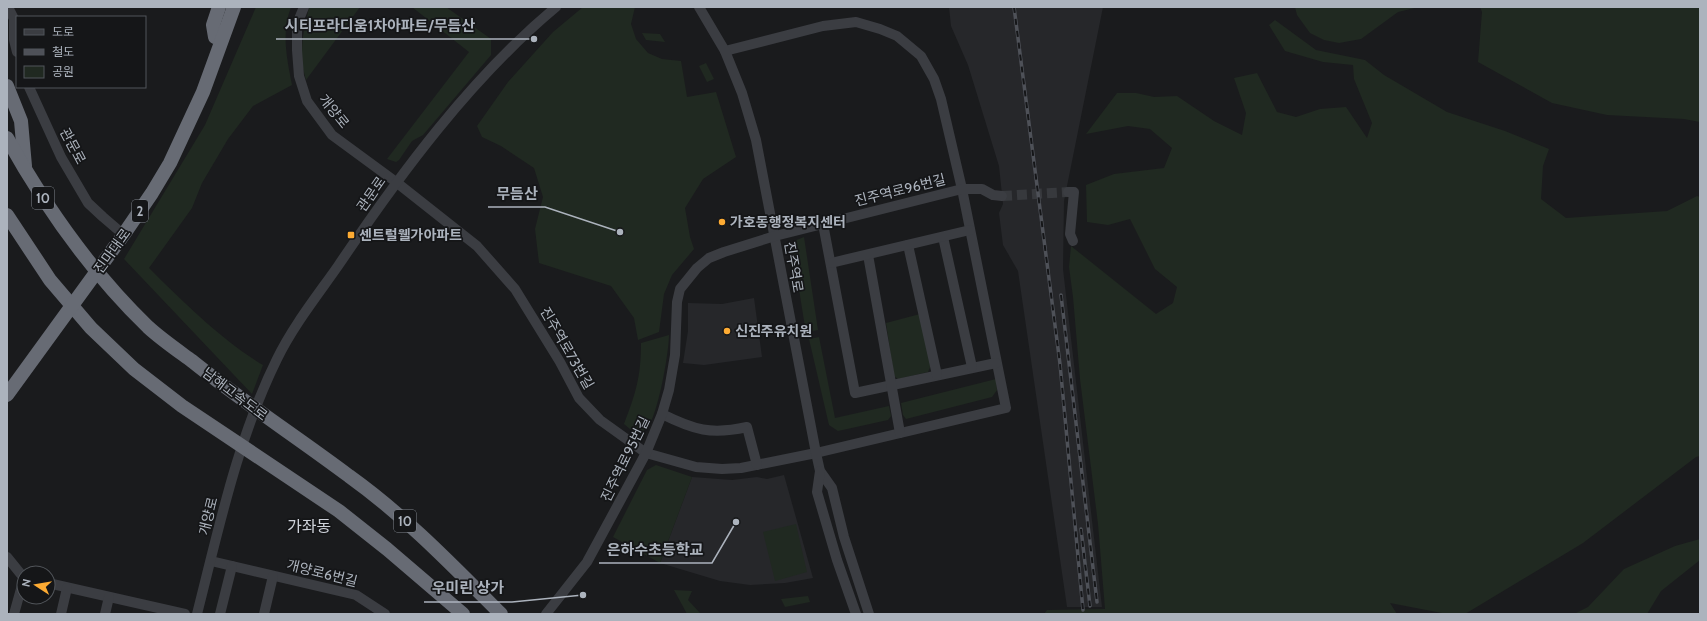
<svg xmlns="http://www.w3.org/2000/svg" width="1707" height="621" viewBox="0 0 1707 621" font-family="Cabin,'Noto Sans KR',sans-serif">
	<rect width="100%" height="100%" fill="#1a1b1d"/>
	<g fill="#26272a">
		<polygon points="949,7 1103,7 1064,201 1063,269 1102,607 1067,607 1018,271 1003,245 999,213 1003,204 999,166 968,65 951,26"/>
		<polygon points="754,298 762,357 704,365 683,363 688,331 688,303 722,304"/>
		<polygon points="784,475 813,578 785,583 750,585 720,581 660,563 692,477 732,480 757,477 767,479"/>
	</g>
	<g fill="#202921">
		<path d="M256,7H291C281,33 287,59 292,85L253,106L228,139L202,183L192,208L149,268C181,300 224,342 263,365L252,394L124,259L205,125Z"/>
		<polygon points="309,7 360,7 306,80 301,61 303,36"/>
		<polygon points="412,7 446,7 491,39 491,55 423,135 412,141 399,160 396,162 387,159 469,52"/>
		<polygon points="583,7 635,7 631,24 636,39 648,53 662,59 681,61 687,97 716,92 736,157 703,179 685,208 690,237 694,249 672,275 664,294 659,332 638,340 634,318 611,286 539,263 535,229 543,197 534,168 501,146 482,137 477,126 508,82 553,32"/>
		<polygon points="1295,7 1419,7 1398,12 1361,39 1339,43 1324,40 1310,33 1297,15"/>
		<polygon points="1480,7 1700,7 1700,122 1684,119 1607,115 1552,103 1478,62 1482,12"/>
		<polygon points="1275,20 1316,50 1365,60 1384,75 1447,112 1505,131 1549,149 1543,166 1541,199 1566,218 1667,211 1697,196 1700,197 1700,456 1696,457 1583,543 1465,614 1447,614 1390,603 1397,614 1044,614 1047,610 1105,609 1098,524 1080,379 1073,297 1069,267 1071,246 1156,314 1173,303 1177,287 1155,269 1130,219 1108,225 1087,222 1086,185 1114,174 1164,168 1172,148 1150,129 1128,126 1086,134 1117,93 1136,93 1154,97 1177,96 1214,121 1242,135 1246,113 1234,78 1257,73 1277,112 1296,117 1320,109 1346,107 1367,138 1372,123 1354,79 1353,65 1323,62 1285,51 1269,25"/>
		<polygon points="642,33 660,34 665,42 646,40"/>
		<polygon points="706,63 714,79 707,82 699,66"/>
		<polygon points="804,237 818,330 808,332 805,327 792,245 794,241"/>
		<polygon points="920,314 931,365 928,372 898,379 894,376 886,323"/>
		<path d="M669,335C669,352 658,416 647,428C645,431 639,433 636,434L624,424C636,393 641,376 641,343Z"/>
		<polygon points="819,337 835,418 889,406 891,416 888,420 838,431 829,425 809,339"/>
		<polygon points="996,379 997,390 992,397 906,419 903,415 901,403"/>
		<polygon points="656,465 692,477 660,563 613,537 647,470"/>
		<polygon points="796,524 807,572 775,581 763,532"/>
		<polygon points="1700,539 1700,560 1661,591 1647,614 1574,614 1588,607 1624,569 1675,546"/>
		<polygon points="674,590 692,591 688,600 700,613 687,614"/>
		<polygon points="808,596 810,602 785,607 781,599"/>
	</g>
	<g fill="none" stroke-linecap="round" stroke-linejoin="round">
		<polyline stroke="#37393d" stroke-width="10" stroke-dasharray="10 5" stroke-linecap="butt" points="1002,196 1068,192"/>
		<g stroke="#3b3d42" stroke-width="10">
			<polyline points="8,7 14,19 14,40 17,52"/>
			<polyline points="304,7 297,24 297,50 299,76 307,101 332,135 396,182 477,246 515,289 560,362 579,398 600,420 646,453 696,467 722,469 741,468 816,453 1006,408 962,189 941,99 934,79 921,56 897,36 880,29 856,22 823,26 725,51"/>
			<polyline points="699,7 725,51 742,93 756,140 816,453 820,471 832,488 844,537 869,614"/>
			<polyline points="29,87 61,157 88,203 103,217 117,229"/>
			<polyline points="1068,192 1074,192 1070,234 1073,241"/>
			<polyline points="823,224 855,393 996,363"/>
			<polyline points="943,237 972,367"/>
			<polyline points="908,245 937,375"/>
			<polyline points="868,255 900,433"/>
			<polyline points="831,263 970,230"/>
			<path d="M662,414C694,430 711,435 747,427L757,465"/>
			<polyline points="820,471 817,492 837,560 856,614"/>
			<polyline points="7,557 24,578"/>
			<polyline points="211,561 356,595 385,614"/>
			<polyline points="48,583 185,614"/>
			<polyline points="14,614 24,578"/>
			<polyline points="61,614 67,588"/>
			<polyline points="105,614 109,597"/>
			<path d="M197,614C219,528 237,440 277,359C293,326 317,296 338,266C400,174 471,78 556,7"/>
			<polyline points="220,614 232,566"/>
			<polyline points="264,614 273,576"/>
			<polyline points="546,614 587,562 646,453 662,414 669,390 675,355 677,302 680,289 697,268 709,258 724,252 775,236 962,189 982,189 993,195 1002,196"/>
		</g>
		<g stroke="#676b74" stroke-width="14">
			<polyline points="215,37 213,25 219,7"/>
			<polyline points="7,86 21,121 25,166"/>
			<path d="M7,138C45,206 91,272 148,327C161,339 177,350 192,361C243,402 297,437 349,476C405,516 453,566 501,614"/>
			<polyline points="7,215 50,280 91,328 134,369 182,406 339,511 387,549 463,614"/>
			<polyline points="7,395 124,234 152,193 170,163 203,92 234,7"/>
		</g>
		<g stroke="#4e5158" stroke-width="3.5">
			<g id="rail">
				<polyline points="1014,7 1060,364 1083,610"/>
				<polyline points="1061,295 1097,602"/>
				<polyline points="1081,529 1090,606"/>
			</g>
		</g>
		<use href="#rail" stroke="#151618" stroke-width="2" stroke-dasharray="6" stroke-linecap="butt"/>
	</g>
	<g fill="#fdab33" stroke="#151618" stroke-width="1.5">
		<circle cx="722" cy="222" r="4"/>
		<rect x="347" y="231" width="8" height="8" rx="2"/>
		<circle cx="727" cy="331" r="4"/>
	</g>
	<g text-anchor="middle" dominant-baseline="central" stroke-width="3.5" stroke-linejoin="round" paint-order="stroke">
		<g fill="#151618" stroke="#7f848c" stroke-width="1">
			<rect x="32" y="187" width="22" height="22" rx="3"/>
			<rect x="132" y="200" width="16" height="22" rx="3"/>
			<rect x="394" y="510" width="22" height="22" rx="3"/>
		</g>
		<g font-size="13" font-weight="bold" fill="#acb3bd">
			<text x="43" y="198">10</text>
			<text x="140" y="211">2</text>
			<text x="405" y="521">10</text>
		</g>
		<g font-size="14" fill="#acb3bd" stroke="#151618">
			<text transform="translate(334 111) rotate(51)">개양로</text>
			<text transform="translate(73 146) rotate(62)">관문로</text>
			<text transform="translate(900 190) rotate(-14)">진주역로96번길</text>
			<text transform="translate(371 194) rotate(-55)">관문로</text>
			<text transform="translate(112 251) rotate(-54)">진마대로</text>
			<text transform="translate(794 267) rotate(80)">진주역로</text>
			<text transform="translate(567 348) rotate(60)">진주역로73번길</text>
			<text transform="translate(235 394) rotate(37)">남해고속도로</text>
			<text transform="translate(625 459) rotate(-64)">진주역로95번길</text>
			<text transform="translate(208 516) rotate(-76)">개양로</text>
			<text transform="translate(322 573) rotate(14)">개양로6번길</text>
		</g>
		<g font-size="14" font-weight="bold" fill="#acb3bd" stroke="#151618" text-anchor="start">
			<text x="730" y="222">가호동행정복지센터</text>
			<text x="359" y="235">센트럴웰가아파트</text>
			<text x="735" y="331">신진주유치원</text>
		</g>
		<g font-size="16" fill="#ced2d9" stroke="#151618">
			<text x="309" y="526">가좌동</text>
		</g>
	</g>
	<path fill="none" stroke="#acb3bd" stroke-width="1.5" d="M534 39L483 39H276M620 232L545 207H488M736 522L712 563H599M583 595L512 602H424"/>
	<g fill="#acb3bd" stroke="#151618" stroke-width="1.5">
		<circle cx="534" cy="39" r="4"/>
		<circle cx="620" cy="232" r="4"/>
		<circle cx="736" cy="522" r="4"/>
		<circle cx="583" cy="595" r="4"/>
	</g>
	<g font-size="15" text-anchor="middle" font-weight="bold" fill="#acb3bd" stroke="#151618" stroke-width="3.5" stroke-linejoin="round" paint-order="stroke">
		<text x="380" y="31">시티프라디움1차아파트/무듬산</text>
		<text x="517" y="199">무듬산</text>
		<text x="655" y="555">은하수초등학교</text>
		<text x="468" y="593">우미린 상가</text>
	</g>
	<rect width="1707" height="621" fill="none" stroke="#acb3bd" stroke-width="16"/>
	<rect x="16" y="16" width="130" height="72" fill="#151618" stroke="#51555a"/>
	<rect x="24" y="29" width="20" height="6" fill="#3b3d42" stroke="#51555a"/>
	<text x="52" y="36" font-size="12" fill="#acb3bd">도로</text>
	<rect x="24" y="49" width="20" height="6" fill="#4e5158" stroke="#51555a"/>
	<text x="52" y="56" font-size="12" fill="#acb3bd">철도</text>
	<rect x="24" y="66" width="20" height="12" fill="#202921" stroke="#51555a"/>
	<text x="52" y="76" font-size="12" fill="#acb3bd">공원</text>
	<g transform="translate(36 585) rotate(282)"><circle r="19" fill="#151618" stroke="#51555a"/>
	<path d="M0-3L7 15L0 10L-7 15Z" fill="#fdab33"/>
	<text y="-6" font-size="11" font-weight="bold" text-anchor="middle" fill="#acb3bd">N</text>
	</g>
</svg>
